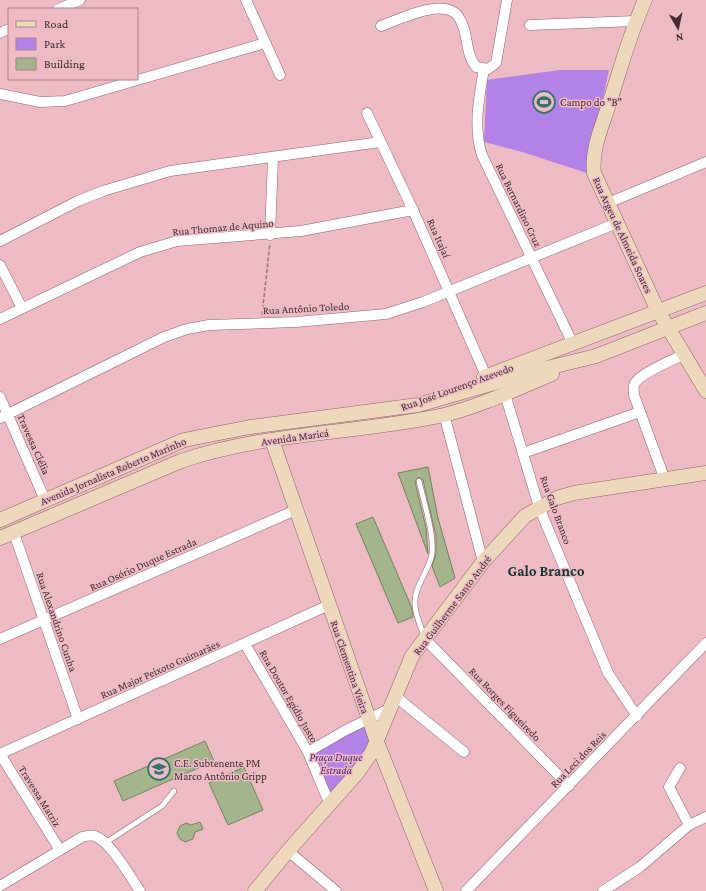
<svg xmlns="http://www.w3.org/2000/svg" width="706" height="891" viewBox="0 0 706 891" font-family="'Crimson Pro',serif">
	<rect width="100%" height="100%" fill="#eebbc5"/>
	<g fill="#b382e6">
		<polygon points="560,70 609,70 587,173 519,151 484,142 487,80"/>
		<polygon points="368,719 377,742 330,805 309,754"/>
	</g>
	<g fill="#a4b58c" stroke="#74835c">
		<polygon points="428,467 438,518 455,578 440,587 432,566 436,554 436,536 423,480 418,477 415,482 426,528 428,554 398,473"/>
		<polygon points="373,517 411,606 413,617 398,623 356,524"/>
		<polygon points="205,741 214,761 123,801 114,781"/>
		<polygon points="244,767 263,810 228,825 209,783"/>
		<polygon points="200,822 203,829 195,832 193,839 185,842 180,839 177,833 180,826 186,823 191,825"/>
	</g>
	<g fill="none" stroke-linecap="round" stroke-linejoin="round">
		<g stroke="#8f626b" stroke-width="6">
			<g id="lane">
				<path d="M419,481C424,503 434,533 432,554C429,570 419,580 416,594C412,608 420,624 424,636"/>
				<polyline points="105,843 162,806 174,791"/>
			</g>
		</g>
		<g stroke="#8f626b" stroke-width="11">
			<g id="street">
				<polyline points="246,0 280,75"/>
				<polyline points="58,9 80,0"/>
				<polyline points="530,25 636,21"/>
				<path d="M381,26C400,19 437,0 455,13C460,16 462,24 464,29C468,42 467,56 476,67L488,69L496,63L507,0"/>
				<polyline points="0,33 9,29"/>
				<path d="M484,69C479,97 473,128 482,155L573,344"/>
				<polyline points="0,94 40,102 65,101 265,43"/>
				<polyline points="367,113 413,210 486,376"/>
				<polyline points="608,203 706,162"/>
				<polyline points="270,235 273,158"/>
				<polyline points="0,241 78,201 103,191 170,171 380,142"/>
				<polyline points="0,265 22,308"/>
				<polyline points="0,319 140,252 177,241 301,231 413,210"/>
				<polyline points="505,394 539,507 608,673 637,716"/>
				<polyline points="0,397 45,500"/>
				<polyline points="444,414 483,562"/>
				<polyline points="0,418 164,337 187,329 209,325 296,322 386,314 423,302 617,223"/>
				<polyline points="523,453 640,412"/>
				<path d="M665,480L634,395C634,392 633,388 634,385C637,375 672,360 683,355"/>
				<polyline points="14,533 78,719"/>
				<polyline points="0,639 296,510"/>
				<polyline points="425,639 569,786"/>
				<polyline points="245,644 308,752 330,805"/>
				<polyline points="395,696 464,752"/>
				<polyline points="308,752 346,730 389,709"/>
				<polyline points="680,768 669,787 689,825"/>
				<polyline points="60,850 0,754 329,605"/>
				<polyline points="288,851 336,891"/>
				<path d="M0,886L82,837C86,836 91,835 95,836C111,842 130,877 140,891"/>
				<polyline points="466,891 706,643"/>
				<polyline points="603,891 640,867 689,825 706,817"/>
			</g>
		</g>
		<g stroke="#8f626b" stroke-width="15">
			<g id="secondary">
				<path d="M645,0C630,33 621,67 610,101C603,124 591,149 594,173L658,311L706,391"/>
				<polyline points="484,377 706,293"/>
				<polyline points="272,440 377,742 436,891"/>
				<polyline points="0,520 184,440 250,427 418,405 543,369 596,356 706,313"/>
				<path d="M0,538L181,461C266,432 357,434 444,415C481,406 516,389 552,374"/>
				<polyline points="255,891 288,851 358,772 372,752 412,656 483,562 525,516 557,498 574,493 706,473"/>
			</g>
		</g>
		<polyline stroke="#98757c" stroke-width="1.5" stroke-dasharray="4 2" stroke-linecap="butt" points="262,315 270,243"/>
		<use href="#lane" stroke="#fff" stroke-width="5"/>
		<use href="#street" stroke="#fff" stroke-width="10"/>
		<use href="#secondary" stroke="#eed8bc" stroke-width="14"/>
	</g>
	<defs>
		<g id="stadium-ring" transform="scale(1.15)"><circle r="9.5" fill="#eebbc5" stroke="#2c746c" stroke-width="1.5"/><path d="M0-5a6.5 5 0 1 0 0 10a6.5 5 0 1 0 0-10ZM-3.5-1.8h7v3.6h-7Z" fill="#2c746c"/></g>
		<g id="school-ring" transform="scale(1.15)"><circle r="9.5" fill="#eebbc5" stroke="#2c746c" stroke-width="1.5"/><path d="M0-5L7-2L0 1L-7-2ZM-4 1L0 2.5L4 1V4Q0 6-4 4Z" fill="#2c746c"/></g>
	</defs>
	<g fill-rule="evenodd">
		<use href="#stadium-ring" x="544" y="102"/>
		<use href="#school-ring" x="159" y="769"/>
	</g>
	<g text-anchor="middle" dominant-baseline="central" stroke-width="3" stroke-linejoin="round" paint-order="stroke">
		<g font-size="11" fill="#402d31" stroke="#eebbc5" text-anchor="start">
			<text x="560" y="102">Campo do "B"</text>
			<text x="174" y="763">C.E. Subtenente PM<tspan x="174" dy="13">Marco Antônio Gripp</tspan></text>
		</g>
		<g font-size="11" fill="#402d31" stroke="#eebbc5">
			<text transform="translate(519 205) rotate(64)">Rua Bernardino Cruz</text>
			<text transform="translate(223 227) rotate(-5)">Rua Thomaz de Aquino</text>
			<text transform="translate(623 235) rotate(65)">Rua Argeu de Almeida Soares</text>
			<text transform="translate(439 238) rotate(66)">Rua Itajaí</text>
			<text transform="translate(306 308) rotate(-3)">Rua Antônio Toledo</text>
			<text transform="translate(457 387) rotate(-20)">Rua José Lourenço Azevedo</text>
			<text transform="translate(295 437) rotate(-8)">Avenida Maricá</text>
			<text transform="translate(34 444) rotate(66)">Travessa Clélia</text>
			<text transform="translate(113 471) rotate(-23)">Avenida Jornalista Roberto Marinho</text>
			<text transform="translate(556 510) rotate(70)">Rua Galo Branco</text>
			<text transform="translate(143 564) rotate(-24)">Rua Osório Duque Estrada</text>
			<text transform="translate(452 605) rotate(-53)">Rua Guilherme Santo André</text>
			<text transform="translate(57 622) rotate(71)">Rua Alexandrino Cunha</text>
			<text transform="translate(350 667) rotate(71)">Rua Clementina Vieira</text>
			<text transform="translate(160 669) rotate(-24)">Rua Major Peixoto Guimarães</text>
			<text transform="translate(289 696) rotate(60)">Rua Doutor Egídio Justo</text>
			<text transform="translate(505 704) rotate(46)">Rua Borges Figueiredo</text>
			<text transform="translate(578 759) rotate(-46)">Rua Leci dos Reis</text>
			<text transform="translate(40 796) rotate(58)">Travessa Matriz</text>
		</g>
		<g font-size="11" font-style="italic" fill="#4d1776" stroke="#eebbc5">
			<text x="336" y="757">Praça Duque<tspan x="336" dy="13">Estrada</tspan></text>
		</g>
		<g font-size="15" font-weight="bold" fill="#193a36" stroke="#eebbc5">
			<text x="546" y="571">Galo Branco</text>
		</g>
	</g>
	<rect x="8" y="8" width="130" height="72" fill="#eebbc5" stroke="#a8828a"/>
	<rect x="16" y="21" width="20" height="6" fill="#eed8bc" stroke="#a8828a"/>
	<text x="44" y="28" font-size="12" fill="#402d31">Road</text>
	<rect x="16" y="38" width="20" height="12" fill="#b382e6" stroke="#a8828a"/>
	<text x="44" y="48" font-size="12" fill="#402d31">Park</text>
	<rect x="16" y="58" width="20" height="12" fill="#a4b58c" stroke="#a8828a"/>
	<text x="44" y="68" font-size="12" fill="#402d31">Building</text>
	<g transform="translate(678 28) rotate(171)" stroke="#eebbc5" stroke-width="3" paint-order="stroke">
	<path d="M0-3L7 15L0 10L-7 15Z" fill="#402d31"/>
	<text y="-6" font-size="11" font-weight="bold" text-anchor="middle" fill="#402d31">N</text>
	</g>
</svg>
